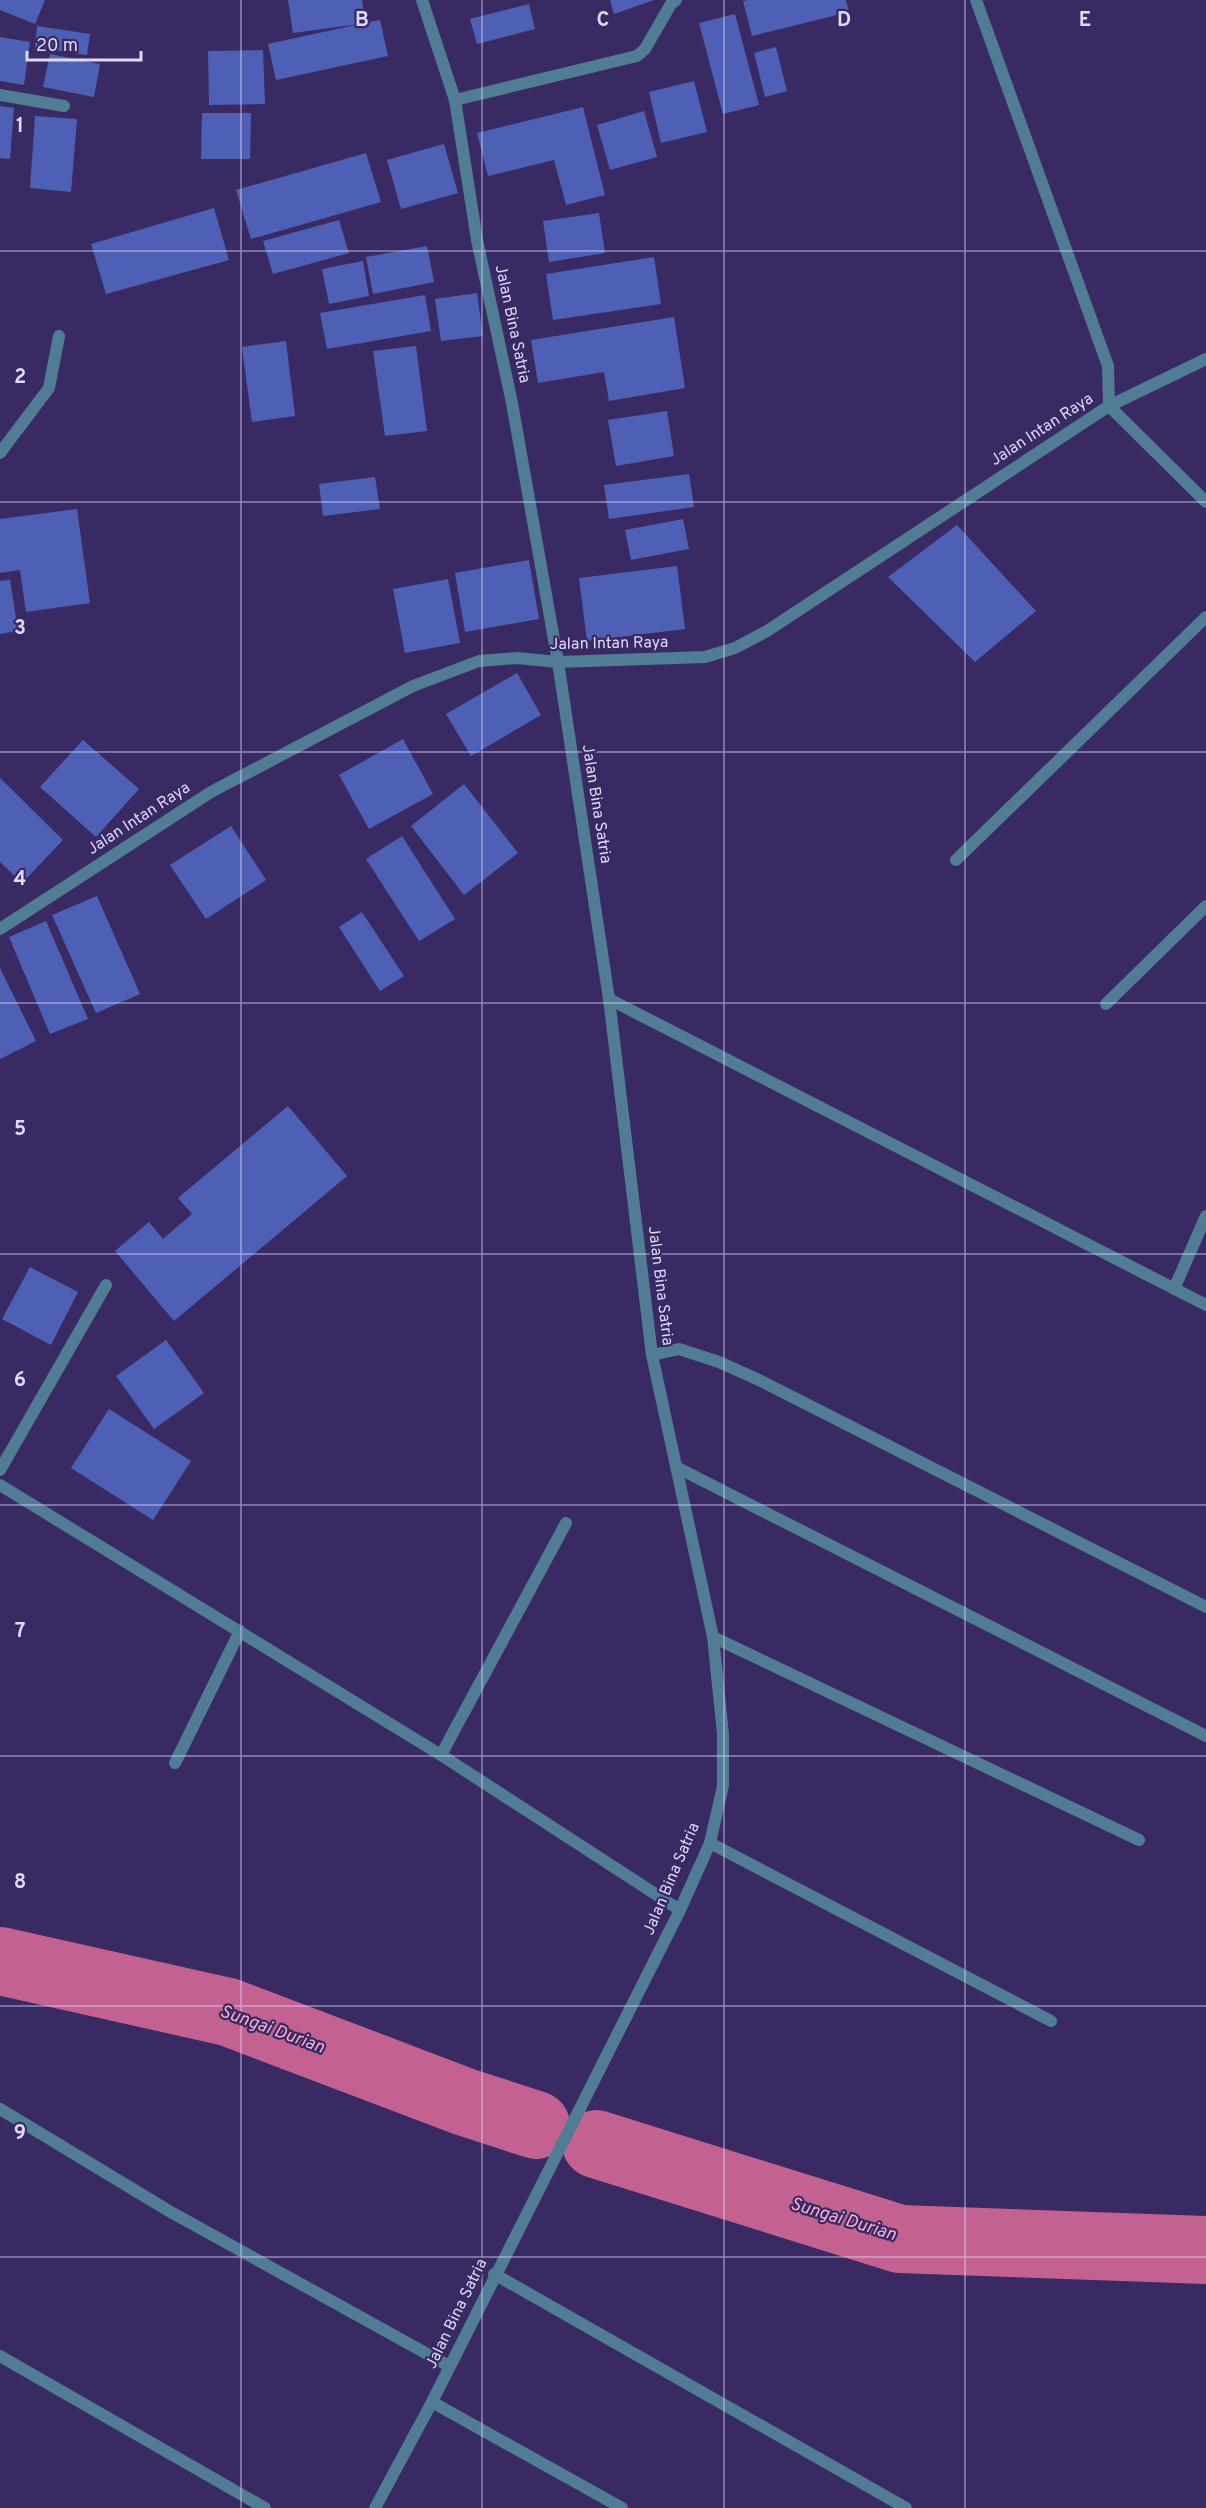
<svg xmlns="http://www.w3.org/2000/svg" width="1206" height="2508" viewBox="0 0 1206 2508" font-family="Overpass,sans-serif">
	<rect width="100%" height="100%" fill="#392a64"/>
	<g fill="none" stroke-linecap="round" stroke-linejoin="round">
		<g stroke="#c36290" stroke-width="68">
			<polyline points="0,1961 228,2012 465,2102 536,2125"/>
			<polyline points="596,2144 900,2239 1206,2250"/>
		</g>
	</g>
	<g fill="#4e60b5">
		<polygon points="0,0 45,0 35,24 0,10"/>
		<polygon points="288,0 362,0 365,23 380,20 388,56 276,80 268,44 360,24 293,33"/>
		<polygon points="610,0 654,0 614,14"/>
		<polygon points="749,0 846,0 849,12 752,36 743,1"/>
		<polygon points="529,4 535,29 477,44 470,19"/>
		<polygon points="735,14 759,105 723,114 699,23"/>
		<polygon points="37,26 90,34 87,55 35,47"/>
		<polygon points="0,37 30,42 24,85 0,81"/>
		<polygon points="776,47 787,91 765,97 754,53"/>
		<polygon points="263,50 265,104 209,105 208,51"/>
		<polygon points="50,54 100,64 94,97 43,87"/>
		<polygon points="694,81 707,132 661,143 649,92"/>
		<polygon points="0,106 14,108 10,159 0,158"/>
		<polygon points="583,107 605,195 566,205 554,160 488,176 477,133"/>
		<polygon points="644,111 657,157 610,170 597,125"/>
		<polygon points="202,113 251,113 250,159 201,159"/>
		<polygon points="35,116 77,119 71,192 30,188"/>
		<polygon points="444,144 458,193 401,209 387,160"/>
		<polygon points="366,153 381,202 251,239 236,190"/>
		<polygon points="214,208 229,260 106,294 91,244"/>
		<polygon points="599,213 605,253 549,262 543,221"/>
		<polygon points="339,220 349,253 273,274 263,241"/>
		<polygon points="427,246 434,282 373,294 366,257"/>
		<polygon points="654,257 661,304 553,320 546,274"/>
		<polygon points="363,261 369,296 329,304 322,269"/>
		<polygon points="477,293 483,336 441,341 435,299"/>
		<polygon points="425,295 431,331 327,349 320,313"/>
		<polygon points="674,317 685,388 609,401 604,372 538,383 531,340"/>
		<polygon points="286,341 295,416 252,422 242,347"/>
		<polygon points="416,346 427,431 385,436 373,351"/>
		<polygon points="667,411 674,456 616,466 608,420"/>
		<polygon points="689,474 694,507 609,519 604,485"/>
		<polygon points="375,477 380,509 323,516 319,484"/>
		<polygon points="77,509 90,603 26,612 20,570 0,573 0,519"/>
		<polygon points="683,519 689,549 631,560 625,530"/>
		<polygon points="957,525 1036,611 975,662 888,577"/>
		<polygon points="529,560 539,619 465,632 455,573"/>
		<polygon points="677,566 685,629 587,641 579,578"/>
		<polygon points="448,579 460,643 405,653 393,589"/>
		<polygon points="10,580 18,631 0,634 0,581"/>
		<polygon points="517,673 541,715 471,756 446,714"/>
		<polygon points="403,739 433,794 369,829 339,775"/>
		<polygon points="83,740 139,789 96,837 40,787"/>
		<polygon points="0,778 63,840 22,883 0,862"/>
		<polygon points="464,784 518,853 464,895 411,826"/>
		<polygon points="231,826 266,880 206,919 170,865"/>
		<polygon points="402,836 455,919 419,941 366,859"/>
		<polygon points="97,896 140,994 96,1013 52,915"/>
		<polygon points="362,912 404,976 380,991 339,927"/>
		<polygon points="46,921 88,1019 50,1034 9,937"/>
		<polygon points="0,968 36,1041 0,1059"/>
		<polygon points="288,1106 347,1176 174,1321 115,1251 149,1222 163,1239 192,1214 178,1198"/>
		<polygon points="30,1267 78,1292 51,1345 2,1319"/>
		<polygon points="166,1340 204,1393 154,1429 116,1376"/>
		<polygon points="109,1409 191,1461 153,1520 71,1468"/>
	</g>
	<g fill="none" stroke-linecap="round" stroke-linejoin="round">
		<g stroke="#507c94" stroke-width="12">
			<polyline points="0,453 49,388 59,336"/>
			<polyline points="0,1470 106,1285"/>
			<polyline points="175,1763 240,1631"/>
		</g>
		<g stroke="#507c94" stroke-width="12">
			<polyline points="976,0 1108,366 1109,406 1206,502"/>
			<polyline points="0,95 64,106"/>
			<polyline points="455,100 637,56 645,49 671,4 676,0"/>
			<polyline points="956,860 1206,617"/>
			<polyline points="0,929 211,792 413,686 479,661 517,658 558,662 705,657 735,648 767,631 1109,406 1206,359"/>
			<polyline points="609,999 1206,1305"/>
			<polyline points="1106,1004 1206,906"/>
			<polyline points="1174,1289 1206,1216"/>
			<polyline points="652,1355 679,1349 719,1362 759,1380 1206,1607"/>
			<polyline points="676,1467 1206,1736"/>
			<polyline points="0,1485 441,1755 680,1910"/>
			<polyline points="713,1637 1139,1840"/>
			<polyline points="441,1755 566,1523"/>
			<polyline points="710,1843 1051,2021"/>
			<polyline points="0,2109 169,2211 449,2366"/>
			<polyline points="494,2274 906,2508"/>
			<polyline points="0,2356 265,2508"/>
			<polyline points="432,2402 622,2508"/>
			<polyline points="375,2508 432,2402 680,1910 710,1843 723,1786 723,1734 713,1637 652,1355 609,999 558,662 512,403 477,240 455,100 422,0"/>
		</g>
	</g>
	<path fill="none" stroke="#ded9fd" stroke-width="1.5" stroke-opacity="0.55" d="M241,0V2508M482,0V2508M724,0V2508M965,0V2508M0,251H1206M0,502H1206M0,752H1206M0,1003H1206M0,1254H1206M0,1505H1206M0,1756H1206M0,2006H1206M0,2257H1206"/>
	<g text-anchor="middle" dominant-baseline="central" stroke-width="4.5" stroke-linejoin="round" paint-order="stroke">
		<g font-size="16" fill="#ded9fd" stroke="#392a64">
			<text transform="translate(512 324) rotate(78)">Jalan Bina Satria</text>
			<text transform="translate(1042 430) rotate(-33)">Jalan Intan Raya</text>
			<text transform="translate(609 644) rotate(-1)">Jalan Intan Raya</text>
			<text transform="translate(596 804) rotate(81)">Jalan Bina Satria</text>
			<text transform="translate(139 819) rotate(-33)">Jalan Intan Raya</text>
			<text transform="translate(660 1286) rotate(83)">Jalan Bina Satria</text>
			<text transform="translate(672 1879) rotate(-67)">Jalan Bina Satria</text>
			<text transform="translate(457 2314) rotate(-64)">Jalan Bina Satria</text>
		</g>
		<g font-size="18" font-style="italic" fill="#fdafd1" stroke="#392a64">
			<text transform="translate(272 2030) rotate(20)">Sungai Durian</text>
			<text transform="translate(843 2220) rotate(17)">Sungai Durian</text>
		</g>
	</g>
	<g font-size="20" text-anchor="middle" font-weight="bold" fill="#ded9fd" stroke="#392a64" stroke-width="4.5" stroke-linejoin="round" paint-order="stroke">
		<text x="362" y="26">B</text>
		<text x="603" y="26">C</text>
		<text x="844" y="26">D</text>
		<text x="1085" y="26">E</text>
		<text x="20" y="132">1</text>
		<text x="20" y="383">2</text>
		<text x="20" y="634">3</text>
		<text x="20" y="885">4</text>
		<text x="20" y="1135">5</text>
		<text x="20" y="1386">6</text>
		<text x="20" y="1637">7</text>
		<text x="20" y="1888">8</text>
		<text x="20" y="2139">9</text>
	</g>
	<path d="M27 51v9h114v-9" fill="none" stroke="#ded9fd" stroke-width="3"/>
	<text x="36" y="51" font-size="18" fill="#ded9fd" stroke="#392a64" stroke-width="4.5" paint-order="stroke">20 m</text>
</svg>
